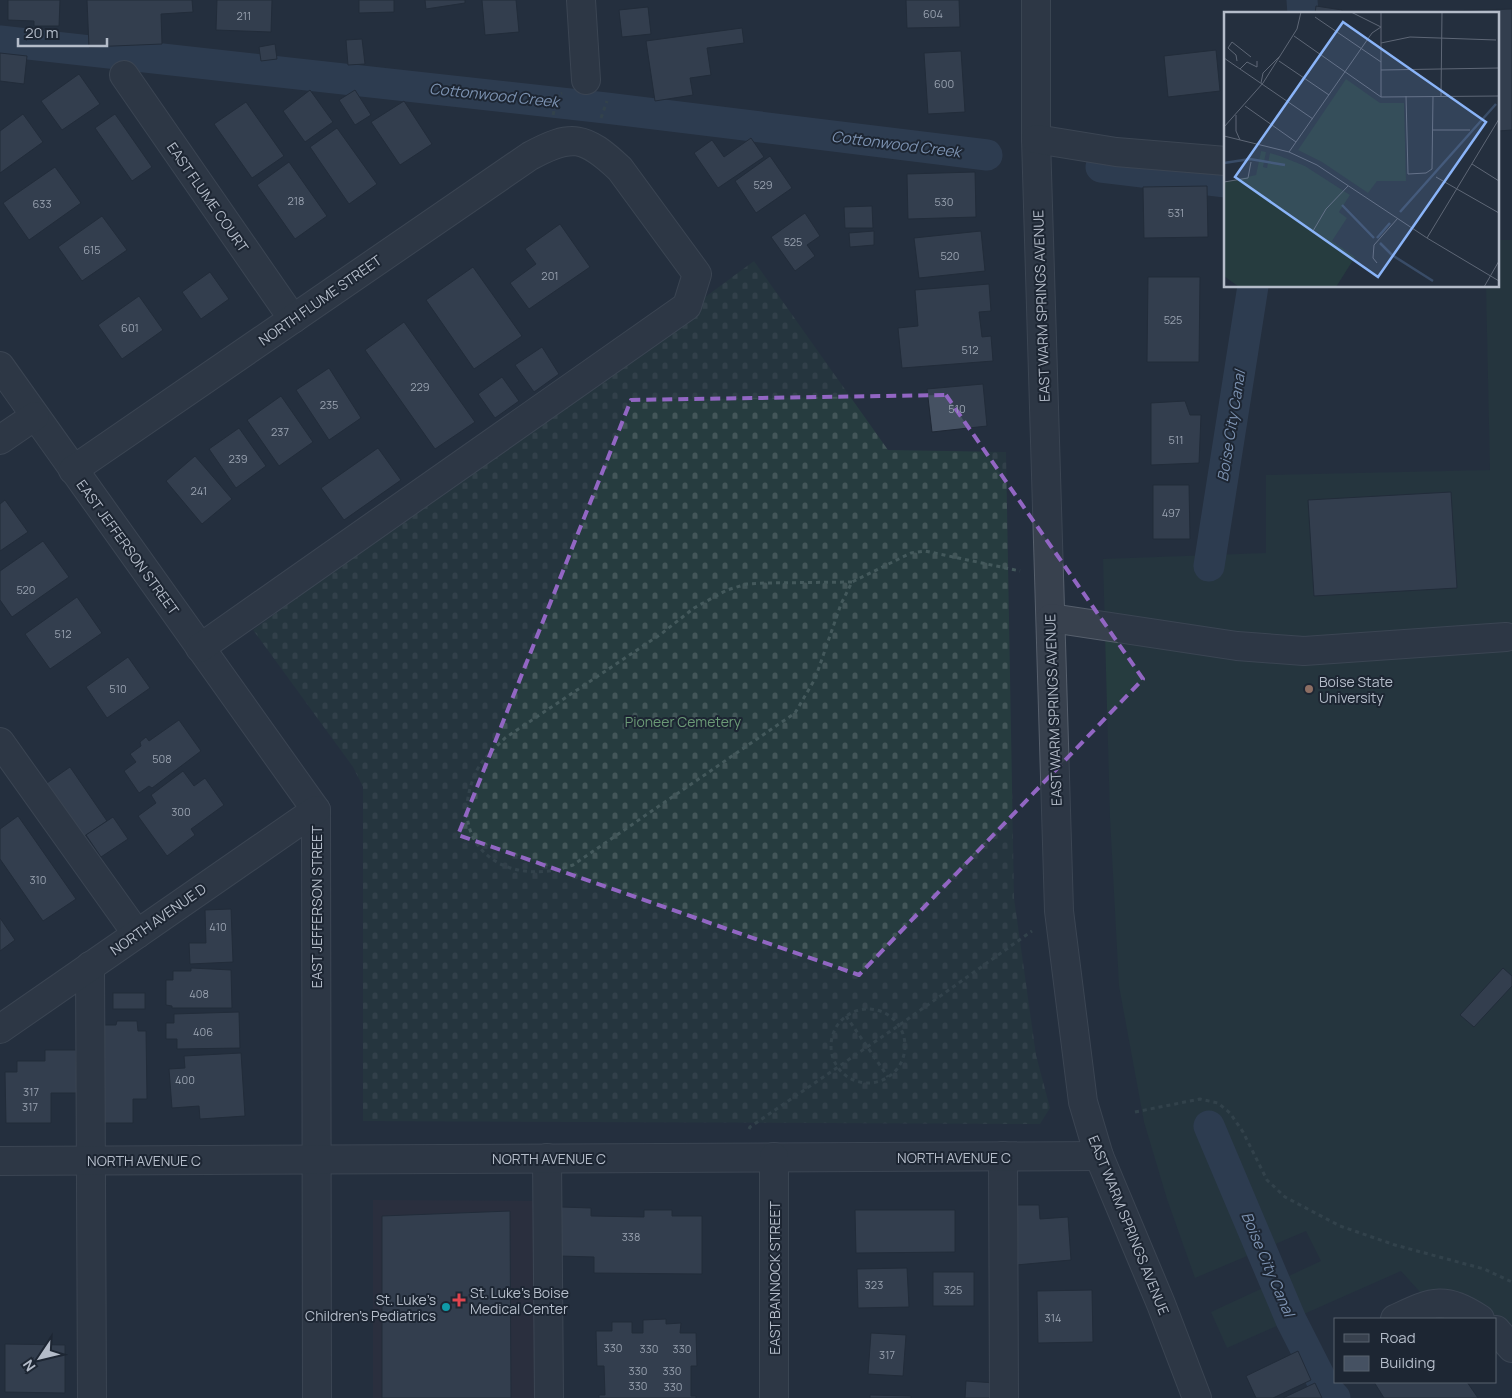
<svg xmlns="http://www.w3.org/2000/svg" width="1512" height="1398" viewBox="0 0 1512 1398" font-family="Manrope,sans-serif">
	<defs>
		<pattern id="cemetery-stones" width="16" height="16" patternUnits="userSpaceOnUse" patternTransform="scale(1.25)"><rect width="16" height="16" fill="#263c3f"/><path d="M2 7V4a2 2 0 0 1 4 0v3zM10 15v-3a2 2 0 0 1 4 0v3z" fill="#435659"/></pattern>
	</defs>
	<rect width="100%" height="100%" fill="#242f3e"/>
	<polygon fill="#32303f" points="373,1200 543,1201 545,1398 373,1398"/>
	<polygon fill="url(#cemetery-stones)" points="754,261 888,450 1006,452 1014,898 1036,1055 1050,1108 1040,1124 363,1121 363,787 353,767 253,630"/>
	<polygon fill="#263c3f" points="1498,240 1512,240 1512,1361 1496,1319 1438,1312 1401,1271 1227,1348 1211,1312 1321,1261 1306,1231 1195,1278 1167,1199 1144,1122 1119,986 1110,818 1103,559 1266,553 1266,475 1490,470 1486,286 1498,286"/>
	<g fill="none" stroke-linecap="round" stroke-linejoin="round">
		<g stroke="#394c67" stroke-width="31">
			<polyline points="1302,0 1303,14"/>
			<polyline points="0,41 606,108 987,155"/>
			<polyline points="1101,167 1226,182"/>
			<polyline points="1209,566 1253,286"/>
			<polyline points="1209,1126 1291,1320 1325,1387 1335,1398"/>
		</g>
	</g>
	<g fill="#455162" stroke="#1f2835">
		<polygon points="8,0 60,0 59,26 34,26 34,21 8,20"/>
		<polygon points="87,0 192,0 193,12 161,14 162,44 89,47"/>
		<polygon points="217,0 272,0 271,32 216,30"/>
		<polygon points="359,0 394,0 394,12 359,13"/>
		<polygon points="425,0 465,0 465,3 426,9"/>
		<polygon points="482,0 516,0 519,32 485,35"/>
		<polygon points="906,0 959,0 960,27 907,28"/>
		<polygon points="1316,6 1342,10 1342,14 1315,14"/>
		<polygon points="648,7 651,34 622,37 619,10"/>
		<polygon points="1512,9 1512,130 1498,131 1498,14 1448,14 1448,11"/>
		<polygon points="742,28 744,43 707,48 711,75 690,78 693,95 655,101 646,41"/>
		<polygon points="362,39 365,64 348,65 346,40"/>
		<polygon points="275,44 277,59 261,61 259,47"/>
		<polygon points="1216,50 1220,91 1168,97 1164,56"/>
		<polygon points="961,51 965,112 928,114 924,53"/>
		<polygon points="0,53 27,56 24,84 0,81"/>
		<polygon points="79,74 100,104 62,130 41,101"/>
		<polygon points="310,90 333,122 305,142 283,111"/>
		<polygon points="355,90 371,115 355,125 339,100"/>
		<polygon points="404,101 432,144 400,165 371,122"/>
		<polygon points="246,102 284,156 252,178 214,124"/>
		<polygon points="23,114 43,142 0,173 0,131"/>
		<polygon points="115,114 152,167 132,181 95,128"/>
		<polygon points="337,128 377,184 349,204 310,147"/>
		<polygon points="751,138 764,157 718,188 694,153 712,140 724,157"/>
		<polygon points="770,156 792,188 756,213 735,181"/>
		<polygon points="289,162 327,216 295,239 257,185"/>
		<polygon points="55,167 81,203 29,240 3,203"/>
		<polygon points="975,172 976,217 908,219 907,174"/>
		<polygon points="1207,186 1208,237 1144,238 1143,187"/>
		<polygon points="872,206 873,228 845,228 844,207"/>
		<polygon points="805,213 820,236 807,245 815,256 795,271 771,237"/>
		<polygon points="102,216 127,250 82,281 58,247"/>
		<polygon points="560,224 590,267 529,309 510,283 536,264 525,249"/>
		<polygon points="874,231 874,245 850,247 849,233"/>
		<polygon points="981,231 985,271 919,278 914,238"/>
		<polygon points="473,267 522,336 474,369 426,300"/>
		<polygon points="210,272 229,299 201,319 182,292"/>
		<polygon points="1148,277 1200,277 1199,362 1147,362"/>
		<polygon points="989,284 991,311 979,312 982,337 991,336 993,361 902,368 898,328 918,326 915,290"/>
		<polygon points="139,296 163,330 122,359 98,325"/>
		<polygon points="404,322 475,422 435,449 365,350"/>
		<polygon points="542,347 559,374 534,392 515,365"/>
		<polygon points="329,368 361,418 329,440 296,390"/>
		<polygon points="502,377 519,401 495,418 478,394"/>
		<polygon points="983,384 987,426 932,432 927,389"/>
		<polygon points="281,396 313,442 279,466 247,420"/>
		<polygon points="1185,401 1190,415 1201,415 1199,463 1151,465 1151,403"/>
		<polygon points="239,428 266,466 236,488 209,449"/>
		<polygon points="378,448 401,480 344,520 321,488"/>
		<polygon points="195,456 232,499 202,524 166,481"/>
		<polygon points="1153,485 1189,485 1190,539 1153,539"/>
		<polygon points="1451,492 1457,588 1314,596 1308,500"/>
		<polygon points="5,500 28,532 0,551 0,504"/>
		<polygon points="43,541 69,577 12,617 0,600 0,571"/>
		<polygon points="77,597 102,633 50,669 25,634"/>
		<polygon points="128,657 150,688 107,718 86,687"/>
		<polygon points="179,720 201,751 152,788 149,786 139,793 124,771 136,762 130,754 141,746 140,742 146,737 149,741"/>
		<polygon points="70,767 107,821 80,839 44,785"/>
		<polygon points="183,771 194,786 205,778 224,805 191,829 195,835 167,856 138,816 156,803 151,795"/>
		<polygon points="18,816 76,899 43,921 0,859 0,829"/>
		<polygon points="113,817 128,839 101,857 86,835"/>
		<polygon points="231,909 233,962 190,964 189,943 206,943 205,910"/>
		<polygon points="0,918 15,940 0,951"/>
		<polygon points="191,968 231,970 232,1008 172,1008 172,1006 166,1005 166,980 173,980 173,971 191,971"/>
		<polygon points="1503,968 1512,976 1512,986 1474,1027 1460,1015"/>
		<rect x="113" y="993" width="32" height="16"/>
		<polygon points="239,1012 240,1048 177,1049 177,1039 166,1039 166,1023 174,1023 174,1014"/>
		<polygon points="117,1021 137,1021 138,1031 146,1031 147,1099 133,1099 133,1123 99,1123 98,1025 116,1025"/>
		<polygon points="45,1050 76,1050 77,1093 51,1093 51,1123 6,1123 5,1072 17,1072 17,1061 45,1061"/>
		<polygon points="241,1053 245,1116 200,1119 199,1106 172,1108 169,1069 185,1068 184,1056"/>
		<polygon points="1013,1205 1039,1205 1040,1219 1068,1217 1071,1260 1016,1265"/>
		<polygon points="561,1207 591,1208 591,1216 644,1217 644,1210 672,1210 672,1216 702,1216 702,1274 594,1273 594,1257 560,1256"/>
		<polygon points="855,1210 955,1210 955,1252 856,1253"/>
		<polygon points="510,1211 511,1398 382,1398 382,1216"/>
		<polygon points="907,1268 909,1307 858,1308 857,1269"/>
		<rect x="933" y="1272" width="41" height="34"/>
		<polygon points="1092,1290 1093,1342 1038,1343 1037,1291"/>
		<polygon points="666,1319 666,1324 681,1323 680,1333 696,1333 697,1366 691,1366 691,1396 696,1396 696,1398 599,1398 599,1395 605,1395 604,1366 597,1366 596,1331 612,1331 612,1322 632,1322 632,1333 643,1333 643,1320"/>
		<polygon points="871,1333 906,1335 903,1376 868,1374"/>
		<polygon points="5,1344 65,1345 65,1393 5,1392"/>
		<polygon points="1298,1351 1311,1380 1273,1398 1256,1398 1246,1376"/>
		<polygon points="966,1381 995,1383 994,1398 965,1398"/>
		<polygon points="1374,1382 1467,1382 1478,1398 1384,1398"/>
		<polygon points="1315,1383 1322,1398 1283,1398"/>
		<polygon points="870,1395 911,1396 911,1398 870,1398"/>
	</g>
	<g fill="none" stroke-linecap="round" stroke-linejoin="round">
		<g stroke="#565f6c" stroke-width="30">
			<g id="minor">
				<polyline points="581,0 586,80"/>
				<polyline points="1036,0 1036,139 1059,911 1083,1102 1099,1156 1161,1304 1197,1398"/>
				<polyline points="124,75 293,319"/>
				<polyline points="1036,139 1116,152 1226,161"/>
				<polyline points="0,366 316,810 317,1398"/>
				<polyline points="0,440 35,416"/>
				<path d="M73,470L530,156C572,133 585,136 620,169L697,274L687,306L200,648"/>
				<polyline points="1051,618 1237,646 1304,651 1506,637"/>
				<polyline points="0,742 137,934"/>
				<polyline points="90,966 92,1398"/>
				<polyline points="0,1029 316,810"/>
				<polyline points="1003,1156 1004,1398"/>
				<polyline points="547,1158 549,1398"/>
				<polyline points="0,1161 1099,1156"/>
				<path d="M1395,1319C1432,1302 1443,1295 1480,1319"/>
				<polyline points="1496,1330 1512,1348"/>
				<polyline points="774,1398 774,1157"/>
			</g>
		</g>
		<g stroke="#44595c" stroke-width="3" stroke-dasharray="4 4" stroke-linecap="butt">
			<polyline points="553,115 558,95 562,93"/>
			<polyline points="601,118 607,101"/>
			<path d="M852,582L765,583L747,584L727,590L694,608L661,634L505,738C495,748 484,757 477,770C442,843 504,890 573,865L795,713L815,679L841,604L852,582L911,553L925,551L1020,571"/>
			<circle cx="868" cy="1046" r="37"/>
			<polyline points="846,1016 888,1077"/>
			<polyline points="1135,1112 1200,1099 1218,1103 1230,1113 1243,1132 1267,1180 1285,1197 1340,1226 1395,1245 1484,1269 1512,1282"/>
			<polyline points="749,1129 750,1127 898,1026 1032,931"/>
		</g>
		<use href="#minor" stroke="#38414e" stroke-width="28"/>
	</g>
	<path d="M0 0H1512V1398H0ZM946,395L1143,679L859,975L458,835L631,400Z" fill="#242f3e" fill-opacity=".55" fill-rule="evenodd"/>
	<path fill="none" stroke="#9266c3" stroke-width="4" stroke-dasharray="10 6" stroke-linejoin="round" d="M946,395L1143,679L859,975L458,835L631,400Z"/>
	<circle fill="#8d6e63" stroke="#1d2633" stroke-width="2" cx="1309" cy="689" r="5"/>
	<path fill="#e0444e" stroke="#1d2633" stroke-width="2" d="M456.5 1292.5h5v5h5v5h-5v5h-5v-5h-5v-5h5z"/>
	<circle fill="#0f9aa8" stroke="#1d2633" stroke-width="2" cx="446" cy="1307" r="5"/>
	<g text-anchor="middle" dominant-baseline="central" stroke-width="4" stroke-linejoin="round" paint-order="stroke">
		<g font-size="11" fill="#98a1af">
			<text x="933" y="13">604</text>
			<text x="244" y="15">211</text>
			<text x="944" y="83">600</text>
			<text x="763" y="184">529</text>
			<text x="296" y="200">218</text>
			<text x="944" y="201">530</text>
			<text x="42" y="203">633</text>
			<text x="1176" y="212">531</text>
			<text x="793" y="241">525</text>
			<text x="92" y="249">615</text>
			<text x="950" y="255">520</text>
			<text x="550" y="275">201</text>
			<text x="1173" y="319">525</text>
			<text x="130" y="327">601</text>
			<text x="970" y="349">512</text>
			<text x="420" y="386">229</text>
			<text x="329" y="404">235</text>
			<text x="957" y="408">510</text>
			<text x="280" y="431">237</text>
			<text x="1176" y="439">511</text>
			<text x="238" y="458">239</text>
			<text x="199" y="490">241</text>
			<text x="1171" y="512">497</text>
			<text x="26" y="589">520</text>
			<text x="63" y="633">512</text>
			<text x="118" y="688">510</text>
			<text x="162" y="758">508</text>
			<text x="181" y="811">300</text>
			<text x="38" y="879">310</text>
			<text x="218" y="926">410</text>
			<text x="199" y="993">408</text>
			<text x="203" y="1031">406</text>
			<text x="185" y="1079">400</text>
			<text x="31" y="1091">317</text>
			<text x="30" y="1106">317</text>
			<text x="631" y="1236">338</text>
			<text x="874" y="1284">323</text>
			<text x="953" y="1289">325</text>
			<text x="1053" y="1317">314</text>
			<text x="613" y="1347">330</text>
			<text x="649" y="1348">330</text>
			<text x="682" y="1348">330</text>
			<text x="887" y="1354">317</text>
			<text x="638" y="1370">330</text>
			<text x="672" y="1370">330</text>
			<text x="638" y="1385">330</text>
			<text x="673" y="1386">330</text>
		</g>
		<g font-size="14" fill="#b4bcc9" stroke="#1d2633">
			<text transform="translate(208 197) rotate(55)">EAST FLUME COURT</text>
			<text transform="translate(320 300) rotate(-35)">NORTH FLUME STREET</text>
			<text transform="translate(1041 306) rotate(-92)">EAST WARM SPRINGS AVENUE</text>
			<text transform="translate(128 547) rotate(54)">EAST JEFFERSON STREET</text>
			<text transform="translate(1053 710) rotate(-92)">EAST WARM SPRINGS AVENUE</text>
			<text transform="translate(316 907) rotate(-90)">EAST JEFFERSON STREET</text>
			<text transform="translate(158 919) rotate(-35)">NORTH AVENUE D</text>
			<text x="954" y="1157">NORTH AVENUE C</text>
			<text x="549" y="1158">NORTH AVENUE C</text>
			<text x="144" y="1160">NORTH AVENUE C</text>
			<text transform="translate(1129 1225) rotate(68)">EAST WARM SPRINGS AVENUE</text>
			<text transform="translate(774 1278) rotate(-90)">EAST BANNOCK STREET</text>
		</g>
		<g font-size="14" fill="#b4bcc9" stroke="#1d2633" text-anchor="start">
			<text x="1319" y="681">Boise State<tspan x="1319" dy="16">University</tspan></text>
			<text x="470" y="1292">St. Luke's Boise<tspan x="470" dy="16">Medical Center</tspan></text>
			<text x="436" y="1299" text-anchor="end">St. Luke’s<tspan x="436" dy="16">Children’s Pediatrics</tspan></text>
		</g>
		<g font-size="14" fill="#6b9a76" stroke="#1d2633">
			<text x="683" y="721">Pioneer Cemetery</text>
		</g>
		<g font-size="15" font-style="italic" fill="#7c92b1" stroke="#1d2633">
			<text transform="translate(494 95) rotate(6)">Cottonwood Creek</text>
			<text transform="translate(896 144) rotate(7)">Cottonwood Creek</text>
			<text transform="translate(1231 426) rotate(-81)">Boise City Canal</text>
			<text transform="translate(1268 1264) rotate(67)">Boise City Canal</text>
		</g>
	</g>
	<g transform="translate(1224 12)">
		<rect width="275" height="275" fill="#242f3e"/>
		<path d="M122,67L156,91H180L182,169H153L144,181L98,150L74,138Z" fill="#263c3f"/>
		<path d="M37,139L42,140L39,155L43,156L46,141L56,144L81,154L126,183L115,200L123,206L108,229L131,245L112,275H15L0,264V170L32,163Z" fill="#263c3f"/>
		<path fill="none" stroke="#394c67" stroke-width="2.5" d="M0,151L26,147L61,153M118,193L150,226M176,200L272,92M153,226L166,211M156,231L168,243L209,269"/>
		<path fill="none" stroke="#5e6776" stroke-width="1" d="M127,0L157,15M91,5L157,50M70,24L157,85L275,84M157,31L186,25L272,28M56,44L73,17L77,0M0,46L89,107M13,49L12,43L4,36L8,30L27,45M55,49L105,83M16,57L23,50L33,55V49M157,58L275,56M182,84L184,162L202,161L208,157L209,84M217,84L218,0M157,85V0M21,94L72,130M12,103V119L16,128M0,115L39,71L56,44L39,61L37,71M209,118H246M0,124L65,140L93,153L203,226L275,269M65,140L148,21L157,15M248,152L275,169M212,165L275,201M0,170L24,166L27,150M89,219L102,197L124,174M203,226L275,107M153,251L149,246L150,233L174,206M260,275L275,249"/>
		<path fill="#8ab4f8" fill-opacity="0.15" stroke="#8ab4f8" stroke-width="2.5" d="M119,10L262,110L154,265L11,165Z"/>
		<rect width="275" height="275" fill="none" stroke="#b4bcc9" stroke-width="2.5"/>
	</g>
	<rect x="1334" y="1318" width="162" height="65" fill="#1d2633" stroke="#59626f"/>
	<rect x="1344" y="1334" width="25" height="8" fill="#38414e" stroke="#59626f"/>
	<text x="1380" y="1343" font-size="15" fill="#b4bcc9">Road</text>
	<rect x="1344" y="1356" width="25" height="15" fill="#455162" stroke="#59626f"/>
	<text x="1380" y="1368" font-size="15" fill="#b4bcc9">Building</text>
	<g transform="translate(40 1358) rotate(235)" stroke="#1d2633" stroke-width="4" paint-order="stroke">
	<path d="M0-4L9 19L0 12L-9 19Z" fill="#b4bcc9"/>
	<text y="-8" font-size="14" font-weight="bold" text-anchor="middle" fill="#b4bcc9">N</text>
	</g>
	<path d="M18 38v8h89v-8" fill="none" stroke="#b4bcc9" stroke-width="2.5"/>
	<text x="25" y="38" font-size="15" fill="#b4bcc9" stroke="#1d2633" stroke-width="4" paint-order="stroke">20 m</text>
</svg>
